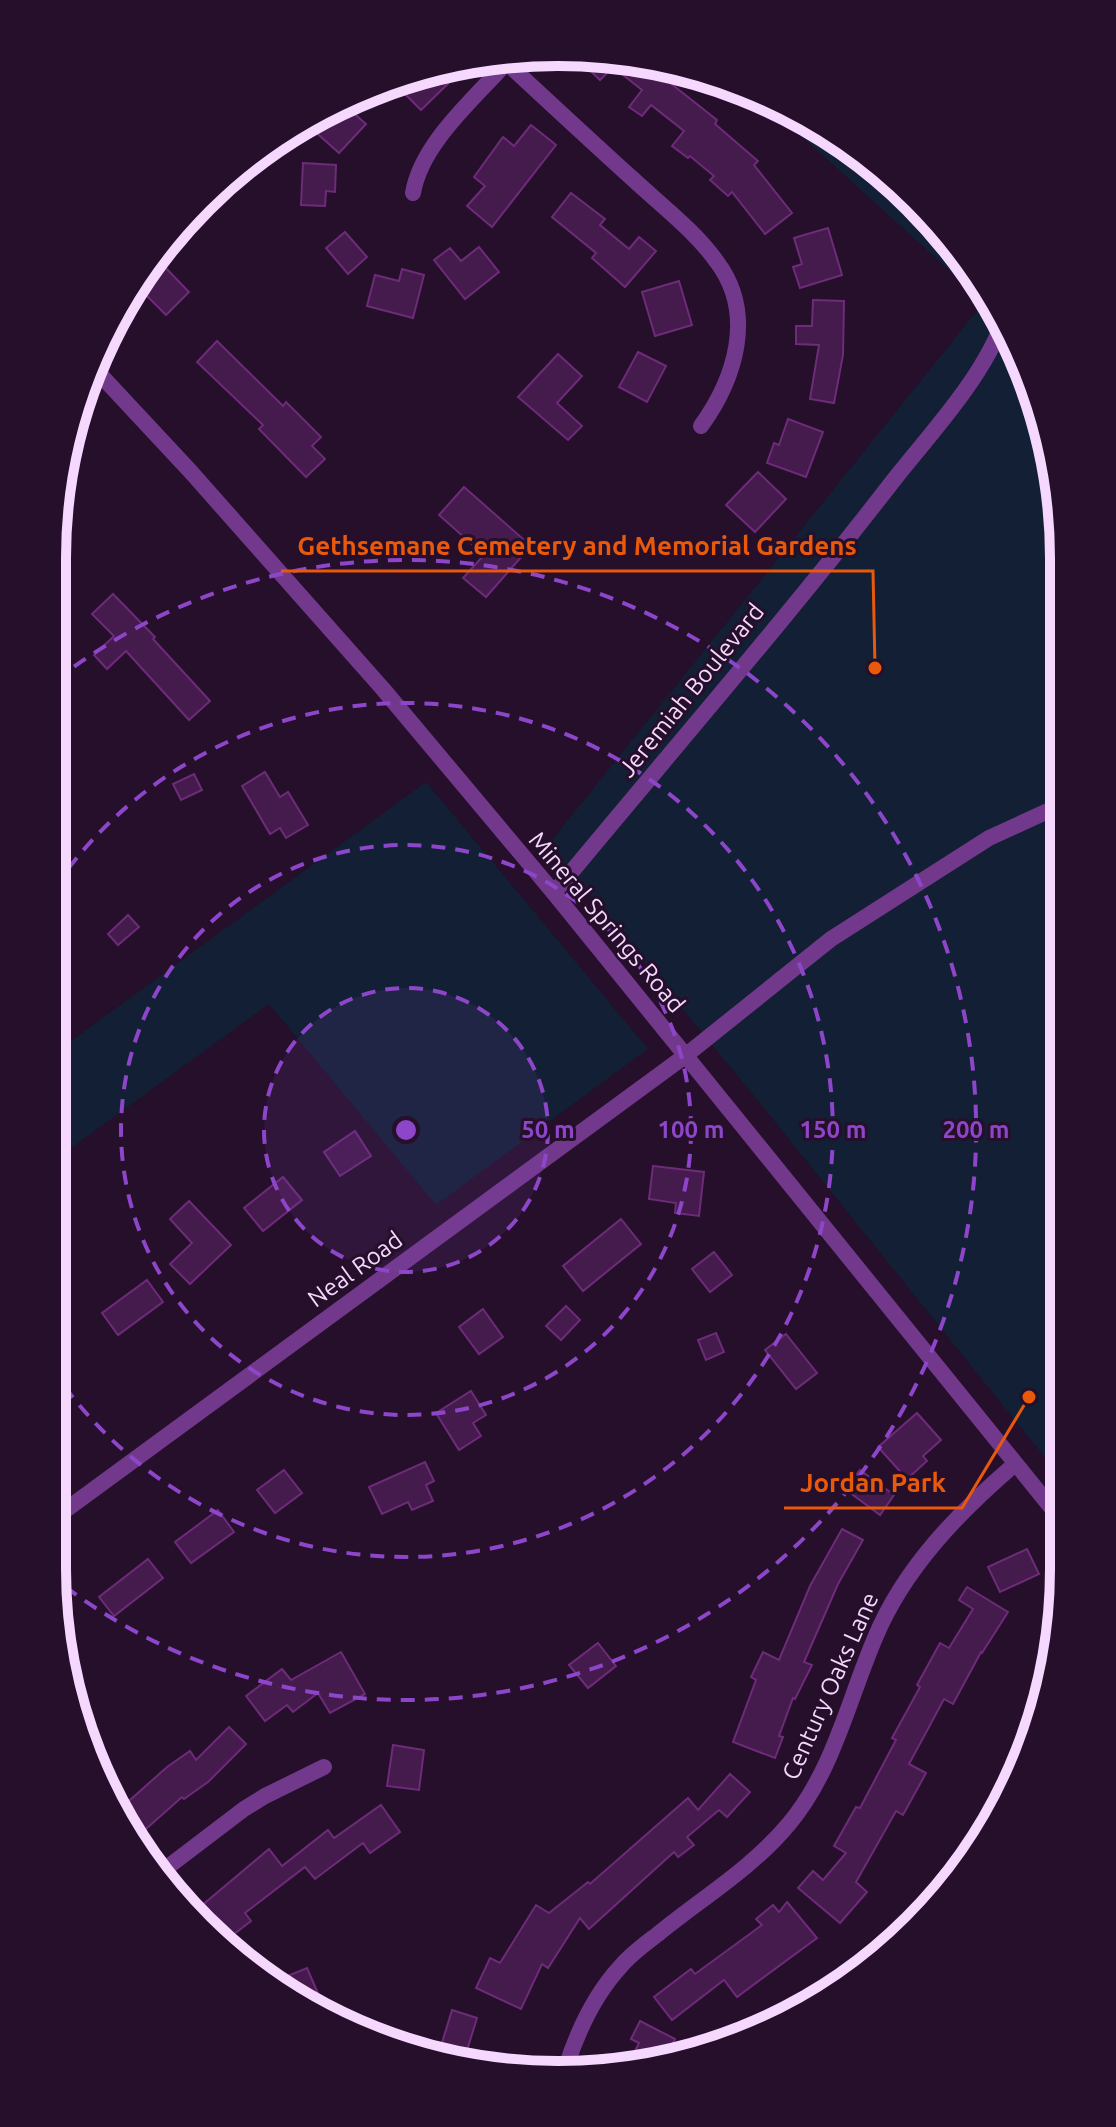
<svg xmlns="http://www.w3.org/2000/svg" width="1116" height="2127" viewBox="0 0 1116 2127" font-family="Ubuntu,sans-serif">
	<rect width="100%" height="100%" fill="#250f2a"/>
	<g fill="#121f34">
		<polygon points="809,122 892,178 978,277 1026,365 1060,492 1063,1480 759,1102 548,845 984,302 796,131"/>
		<polygon points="426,782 648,1049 436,1205 269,1004 52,1162 53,1027 67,1044"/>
	</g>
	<g fill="#451a4c" stroke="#6d2b79" stroke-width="2">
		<polygon points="592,53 660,71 670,80 669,82 717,120 715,124 758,161 754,165 792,213 765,234 732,192 728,196 710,180 714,176 690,156 688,158 672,146 684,131 651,105 642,116 629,107 642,90 613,67 600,80 574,55"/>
		<polygon points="462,70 421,110 392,81 396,79"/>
		<polygon points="347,107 366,124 339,153 311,128"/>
		<polygon points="531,125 556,145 492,227 467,206 485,186 474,177 503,137 514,146"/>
		<polygon points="303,163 336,165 335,192 326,191 325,206 301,205"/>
		<polygon points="571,193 605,219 600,225 629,249 639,237 656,251 625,287 592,258 596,253 552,217"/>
		<polygon points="828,228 842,275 800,288 793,267 802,264 794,238"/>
		<polygon points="345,232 367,257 348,274 326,248"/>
		<polygon points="479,247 499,272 465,299 434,260 450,248 461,261"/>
		<polygon points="160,262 189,292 166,315 139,288"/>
		<polygon points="402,269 424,275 413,318 367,306 375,275 399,281"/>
		<polygon points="679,281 692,325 655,336 642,292"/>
		<polygon points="813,300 844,301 843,355 834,403 810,399 819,345 796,344 796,326 812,326"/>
		<polygon points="217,341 283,406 286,402 321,437 312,446 325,459 306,477 259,429 263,425 197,362"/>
		<polygon points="638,352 666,366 647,402 619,387"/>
		<polygon points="558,354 582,376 557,403 582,426 568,440 518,397"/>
		<polygon points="788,419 823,432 806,477 767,463 774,443 779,445"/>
		<polygon points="758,472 786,499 755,532 726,505"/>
		<polygon points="464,487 531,546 486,597 463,578 484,555 439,515"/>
		<polygon points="113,594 155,637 153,639 210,701 189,720 126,651 107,669 94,655 114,636 92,614"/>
		<polygon points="265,772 280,797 288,792 308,825 286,838 280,828 270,834 242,786"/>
		<polygon points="194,774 202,790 181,800 173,784"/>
		<polygon points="128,915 139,927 118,945 108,934"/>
		<polygon points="355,1131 371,1156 340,1176 324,1152"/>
		<polygon points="653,1166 704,1172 699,1216 675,1213 676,1203 649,1199"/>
		<polygon points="283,1177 302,1200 263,1231 244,1208"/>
		<polygon points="189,1201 231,1245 190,1284 170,1264 192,1243 170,1219"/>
		<polygon points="621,1219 641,1244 583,1291 563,1266"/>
		<polygon points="714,1252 732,1275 710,1292 692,1269"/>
		<polygon points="147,1280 163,1302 118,1335 102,1313"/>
		<polygon points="566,1306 580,1320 561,1340 546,1326"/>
		<polygon points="483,1309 503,1337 479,1354 459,1327"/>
		<polygon points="716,1333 724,1352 706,1360 698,1340"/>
		<polygon points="786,1334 817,1373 796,1389 765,1350"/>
		<polygon points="471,1391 486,1415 473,1423 481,1436 459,1450 436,1413"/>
		<polygon points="917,1413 941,1440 923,1456 927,1461 907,1479 878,1447"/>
		<polygon points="425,1462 434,1481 426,1485 433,1501 412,1510 408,1502 382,1514 369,1487"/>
		<polygon points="284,1470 302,1493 275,1513 257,1490"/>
		<polygon points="860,1470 894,1495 880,1515 845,1489"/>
		<polygon points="218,1510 234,1532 191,1563 175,1542"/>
		<polygon points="842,1529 863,1540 838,1584 804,1662 812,1665 795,1699 793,1698 779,1736 783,1737 775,1758 733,1742 756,1680 751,1677 763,1652 779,1660 810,1586"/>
		<polygon points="1027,1549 1039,1574 1000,1592 988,1567"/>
		<polygon points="148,1559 163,1578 114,1616 99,1597"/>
		<polygon points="967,1587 1008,1612 982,1653 981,1652 953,1704 944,1699 909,1764 926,1773 903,1815 896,1811 856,1882 867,1892 840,1923 798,1888 813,1871 823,1880 846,1853 834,1846 856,1807 860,1808 896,1740 892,1738 920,1687 917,1685 940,1643 949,1648 973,1609 959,1600"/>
		<polygon points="598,1643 616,1666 588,1688 569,1665"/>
		<polygon points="341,1652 365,1694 330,1713 318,1693 293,1712 287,1705 265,1721 246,1696 282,1669 291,1680"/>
		<polygon points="73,1696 97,1729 83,1739 79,1732"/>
		<polygon points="229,1727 246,1744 208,1782 184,1799 182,1797 138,1836 120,1809 167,1767 190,1751 196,1760"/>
		<polygon points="393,1745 424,1750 419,1790 387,1786"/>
		<polygon points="730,1774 750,1792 727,1817 719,1810 687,1837 694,1845 678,1857 674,1852 589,1929 580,1918 548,1968 542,1964 521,2009 476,1988 490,1958 500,1963 536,1905 549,1913 588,1882 590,1884 688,1798 698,1810"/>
		<polygon points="381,1805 400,1832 370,1853 363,1843 315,1879 305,1867 245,1913 251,1921 225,1941 194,1912 269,1849 282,1866 328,1830 334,1838"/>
		<polygon points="787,1902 817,1938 737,1997 724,1980 672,2020 654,1997 691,1969 695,1974 762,1925 756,1919 773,1905 779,1912"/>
		<polygon points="307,1968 326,2012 286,1994 280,1979"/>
		<polygon points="452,2010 477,2018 464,2060 438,2056"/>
		<polygon points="640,2021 675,2039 665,2058 643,2065 631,2059 639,2043 631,2039"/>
	</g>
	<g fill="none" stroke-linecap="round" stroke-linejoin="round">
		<g stroke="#72388b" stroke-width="16">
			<path d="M508,64C550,103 592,142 634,180C662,206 695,231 717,262C756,314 735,379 701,426"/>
			<path d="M413,193C421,144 473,100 505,64"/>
			<path d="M554,893C667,756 784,622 893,481C930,434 982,379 1003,322"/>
			<polyline points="685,1056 831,939 989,838 1061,805"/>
			<polyline points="156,1876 244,1809 265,1796 324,1767"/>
			<path d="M566,2067C578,2030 594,1995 621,1966C631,1954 645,1944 658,1934C702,1898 751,1869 788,1825C833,1772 848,1701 875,1638C904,1568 959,1512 1015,1464"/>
		</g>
		<g stroke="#72388b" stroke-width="16">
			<polyline points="95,369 191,472 383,689 554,893 1063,1522"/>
			<polyline points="52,1520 685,1056"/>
		</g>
	</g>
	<circle cx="406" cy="1130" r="142" fill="#8d46c9" fill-opacity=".12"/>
	<g fill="none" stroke="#8d46c9" stroke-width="4" stroke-dasharray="14 10">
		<circle cx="406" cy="1130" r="142"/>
		<circle cx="406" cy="1130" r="285"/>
		<path d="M54 888A427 427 0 1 1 54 1372"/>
		<path d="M55 681A570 570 0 1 1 55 1579"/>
	</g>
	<g text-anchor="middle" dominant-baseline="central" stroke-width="6" stroke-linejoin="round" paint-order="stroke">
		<g font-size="24" fill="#f6d8ff" stroke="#250f2a">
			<text transform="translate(691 690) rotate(-51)">Jeremiah Boulevard</text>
			<text transform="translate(607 922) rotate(50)">Mineral Springs Road</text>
			<text transform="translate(355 1269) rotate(-36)">Neal Road</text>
			<text transform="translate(830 1686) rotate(-66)">Century Oaks Lane</text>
		</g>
	</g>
	<path d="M0 0H1116V2127H0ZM558 66H558A492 492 0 0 1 1050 558V1569A492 492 0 0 1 558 2061H558A492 492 0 0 1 66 1569V558A492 492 0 0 1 558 66Z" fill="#250f2a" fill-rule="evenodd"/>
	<path fill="none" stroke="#f6d8ff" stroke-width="10" d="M558 66H558A492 492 0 0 1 1050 558V1569A492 492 0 0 1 558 2061H558A492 492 0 0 1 66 1569V558A492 492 0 0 1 558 66Z"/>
	<circle cx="406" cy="1130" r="12" fill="#8d46c9" stroke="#250f2a" stroke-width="4"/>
	<g font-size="24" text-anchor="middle" font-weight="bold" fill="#8d46c9" stroke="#250f2a" stroke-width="6" stroke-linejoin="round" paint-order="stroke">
		<text x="548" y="1138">50 m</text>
		<text x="691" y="1138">100 m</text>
		<text x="833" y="1138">150 m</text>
		<text x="976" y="1138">200 m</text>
	</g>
	<path fill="none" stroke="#e8590c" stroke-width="3" d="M875 668L873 571H281M1029 1397L962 1508H784"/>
	<g fill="#e8590c" stroke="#250f2a" stroke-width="3">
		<circle cx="875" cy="668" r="8"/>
		<circle cx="1029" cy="1397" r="8"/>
	</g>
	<g font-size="26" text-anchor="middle" font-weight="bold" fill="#e8590c" stroke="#250f2a" stroke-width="6" stroke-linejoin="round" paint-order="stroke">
		<text x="577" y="555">Gethsemane Cemetery and Memorial Gardens</text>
		<text x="873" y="1492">Jordan Park</text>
	</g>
</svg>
